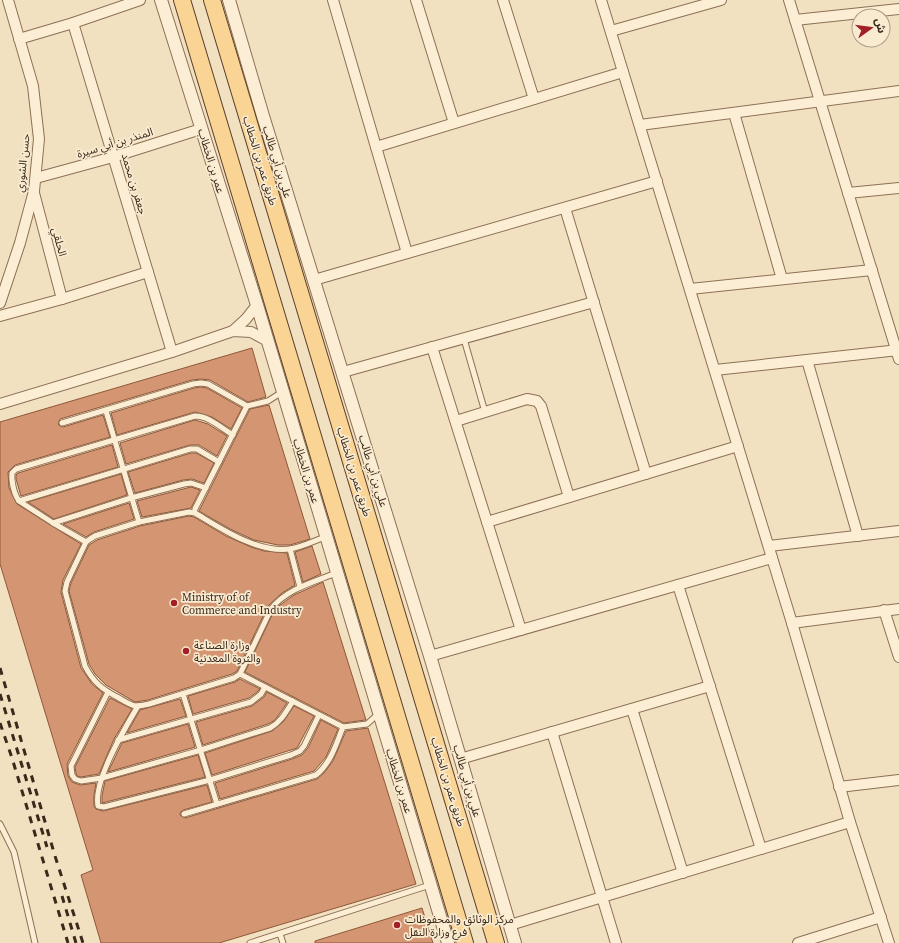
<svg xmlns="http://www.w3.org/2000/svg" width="899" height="943" viewBox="0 0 899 943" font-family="'Source Serif 4','Noto Sans Arabic',serif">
	<rect width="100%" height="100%" fill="#f2e1c0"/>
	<g fill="#d49672" stroke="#8f5739">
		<polygon points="252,348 266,397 248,402 210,380 201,379 192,380 60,419 58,424 60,426 63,427 103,415 110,437 15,465 8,472 9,488 17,504 81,544 63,580 61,592 81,668 92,684 103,693 67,764 68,776 72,782 80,785 96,783 94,795 94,806 96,809 103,811 207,785 212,802 183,810 180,813 180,815 185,818 317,779 324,773 333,761 346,731 368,728 416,884 219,943 101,943 81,875 93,870 0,564 0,422"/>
		<polygon points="201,387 207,388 242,408 231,429 212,417 195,412 117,435 111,413 194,388"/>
		<polygon points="269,405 310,539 290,545 278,545 254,540 230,529 199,511 250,409"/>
		<polygon points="195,420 208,424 227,436 217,456 199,445 190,445 126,464 120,443"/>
		<polygon points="112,445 118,467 21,496 16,479 16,475 18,473"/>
		<polygon points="191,453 196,453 214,463 204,483 192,479 183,480 135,493 128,472"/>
		<polygon points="121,474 127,495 54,519 28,502"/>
		<polygon points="191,487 200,490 191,508 142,517 137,501"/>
		<polygon points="129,503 134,519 94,532 86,537 63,524"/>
		<polygon points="189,516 194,517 226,536 251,547 264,551 287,553 295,585 282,593 268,606 237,671 232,674 148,700 135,702 106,685 95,674 89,664 69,591 71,583 89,545 97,540 140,526"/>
		<polygon points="312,546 321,574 303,582 295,552"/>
		<polygon points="323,582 366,720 365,720 344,723 245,672 274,611 280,605 294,595"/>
		<polygon points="240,679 260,689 258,691 249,698 193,714 188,696 235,682"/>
		<polygon points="267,692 287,703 275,720 268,724 203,745 196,722 252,706 264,697"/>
		<polygon points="110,698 132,709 114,739 99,774 81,777 77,776 76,773 75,767"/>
		<polygon points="180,699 186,716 127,733 140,710"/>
		<polygon points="294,706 314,716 297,748 212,775 205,753 272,731 283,722"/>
		<polygon points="321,720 338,729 326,757 314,771 220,799 215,783 292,759 302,755 308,748"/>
		<polygon points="188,724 195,747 108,772 122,743"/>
		<polygon points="198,755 205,777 102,803 102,796 105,781"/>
		<polygon points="422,908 433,943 315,943 315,941"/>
	</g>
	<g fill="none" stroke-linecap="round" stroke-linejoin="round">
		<g stroke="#8d7056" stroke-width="7">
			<g id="service">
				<polyline points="464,339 485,412"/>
				<polyline points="106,411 139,522"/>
				<polyline points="62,423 193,384 201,383 208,384 247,406"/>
				<path d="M219,462L197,449H190L19,501C14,494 11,481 12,473L16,469L195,416C209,416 221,428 233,435"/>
				<polyline points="19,501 53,523 86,542"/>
				<polyline points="195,509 247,406 268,401 282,392"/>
				<polyline points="53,523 131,498 184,484 191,483 206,488"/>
				<path d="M325,537C314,541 302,547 290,549C257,553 222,529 195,513L189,512L139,522L95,536L90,539L86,542L67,582L65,591L85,666C93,682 103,690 119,698C124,701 130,705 136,706C140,706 144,705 149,704L234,678L240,674L271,609C286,589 314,582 336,573"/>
				<polyline points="290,549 300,587"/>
				<polyline points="240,674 343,727"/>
				<path d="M108,692L71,766L72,775L75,779L81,781L102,778L201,750L270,728C281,722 286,712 293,701"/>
				<polyline points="183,694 217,804"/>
				<path d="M138,706C125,728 93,781 98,806L104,807L210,780L291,755L300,751L304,746L319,715"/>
				<polyline points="118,740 251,702 261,694 265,687"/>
				<path d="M184,814L316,775C331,763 336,744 343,727L367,724L378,714"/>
				<polyline points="0,824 14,852 35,943"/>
				<polyline points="280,934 283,943"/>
				<polyline points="250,943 430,885"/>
			</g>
		</g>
		<g stroke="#8d7056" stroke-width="12">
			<g id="minor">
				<polyline points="333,0 407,253"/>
				<polyline points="416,0 454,123"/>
				<polyline points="503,0 534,99"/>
				<polyline points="601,0 792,623 850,822 889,943"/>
				<polyline points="789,0 899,359"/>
				<polyline points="795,20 899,9"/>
				<polyline points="73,23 172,352"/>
				<polyline points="611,31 721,0"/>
				<polyline points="19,39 73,23 140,0"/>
				<polyline points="734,113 782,279"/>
				<polyline points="640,125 899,91"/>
				<polyline points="376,147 623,72"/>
				<polyline points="36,178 113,157 201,129"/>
				<polyline points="34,193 62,299"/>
				<polyline points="848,193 899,188"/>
				<polyline points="565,208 646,474"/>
				<polyline points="314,280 657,181"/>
				<polyline points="690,289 872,270"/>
				<polyline points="0,303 20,243 34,191 39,139 33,86 8,0"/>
				<polyline points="0,316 62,299 148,272"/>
				<polyline points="233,331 246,319 257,305"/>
				<polyline points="432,347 521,630"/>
				<polyline points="807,360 858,536"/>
				<polyline points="715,370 899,350"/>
				<polyline points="343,372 594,302"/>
				<polyline points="0,404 172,352 233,331 251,332 266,340"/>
				<polyline points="456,421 527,399 537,401 541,406 569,497"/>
				<polyline points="487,522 738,446"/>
				<polyline points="769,546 899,531"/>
				<polyline points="678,585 761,849"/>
				<polyline points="884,610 899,657"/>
				<polyline points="792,623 899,609"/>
				<polyline points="430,656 772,558"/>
				<polyline points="632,709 683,873"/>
				<polyline points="552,732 616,943"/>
				<polyline points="460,759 710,686"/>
				<polyline points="839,787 899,780"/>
				<polyline points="510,925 850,822"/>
				<polyline points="798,943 881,917"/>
			</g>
		</g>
		<g stroke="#8d7056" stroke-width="14">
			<g id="tertiary">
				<polyline points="161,0 257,305 448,943"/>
				<polyline points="229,0 263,116 430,656 515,943"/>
			</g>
		</g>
		<g stroke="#5b3f2b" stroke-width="18">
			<g id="primary">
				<polyline points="182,0 465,943"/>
				<polyline points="212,0 496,943"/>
			</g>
		</g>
		<use href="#service" stroke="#fceed4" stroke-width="5"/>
		<use href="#minor" stroke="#fceed4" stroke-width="10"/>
		<use href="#tertiary" stroke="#fceed4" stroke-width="12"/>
		<use href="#primary" stroke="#fad494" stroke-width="16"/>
		<g stroke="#3b291c" stroke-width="3" stroke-dasharray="7 7" stroke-linecap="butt">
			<polyline points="0,668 55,856 83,943"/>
			<polyline points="0,694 47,847"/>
			<polyline points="0,723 12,758 68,943"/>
			<polyline points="62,896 76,943"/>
		</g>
	</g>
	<g fill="#a31f27" stroke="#f9ebd0" stroke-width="1.5">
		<circle cx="174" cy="603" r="4"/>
		<circle cx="186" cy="651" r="4"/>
		<circle cx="397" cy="925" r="4"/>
	</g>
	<g text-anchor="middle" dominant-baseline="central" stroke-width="3.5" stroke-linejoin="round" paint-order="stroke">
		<g font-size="11" fill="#3b291c" stroke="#f9ebd0">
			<text transform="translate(115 143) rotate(-17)">المنذر بن أبي سيرة</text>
			<text transform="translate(211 161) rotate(73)">عمر بن الخطاب</text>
			<text transform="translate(260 161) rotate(73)">طريق عمر بن الخطاب</text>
			<text transform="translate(277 162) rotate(73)">علي بن أبي طالب</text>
			<text transform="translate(23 163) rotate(-84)">حسن الشوري</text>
			<text transform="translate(134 184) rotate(73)">جعفر بن محمد</text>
			<text transform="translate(59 242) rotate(75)">الحلقي</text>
			<text transform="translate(306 471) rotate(73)">عمر بن الخطاب</text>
			<text transform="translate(373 471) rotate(73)">علي بن أبي طالب</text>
			<text transform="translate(354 472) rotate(73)">طريق عمر بن الخطاب</text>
			<text transform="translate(399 781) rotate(73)">عمر بن الخطاب</text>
			<text transform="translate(467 781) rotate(74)">علي بن أبي طالب</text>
			<text transform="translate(448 782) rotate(73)">طريق عمر بن الخطاب</text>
		</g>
		<g font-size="11" fill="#3b291c" stroke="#f9ebd0" text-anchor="start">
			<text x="182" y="597">Ministry of of<tspan x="182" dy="13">Commerce and Industry</tspan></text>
			<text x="194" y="645">وزارة الصناعة<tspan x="194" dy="13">والثروة المعدنية</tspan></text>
			<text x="405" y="919">مركز الوثائق والمحفوظات<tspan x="405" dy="13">فرع وزارة النقل</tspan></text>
		</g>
	</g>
	<g transform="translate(871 28) rotate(76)"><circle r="19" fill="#f9ebd0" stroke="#ad9d88"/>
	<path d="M0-3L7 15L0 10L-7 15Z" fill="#a31f27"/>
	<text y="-6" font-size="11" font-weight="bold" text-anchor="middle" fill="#3b291c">ش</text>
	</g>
</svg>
